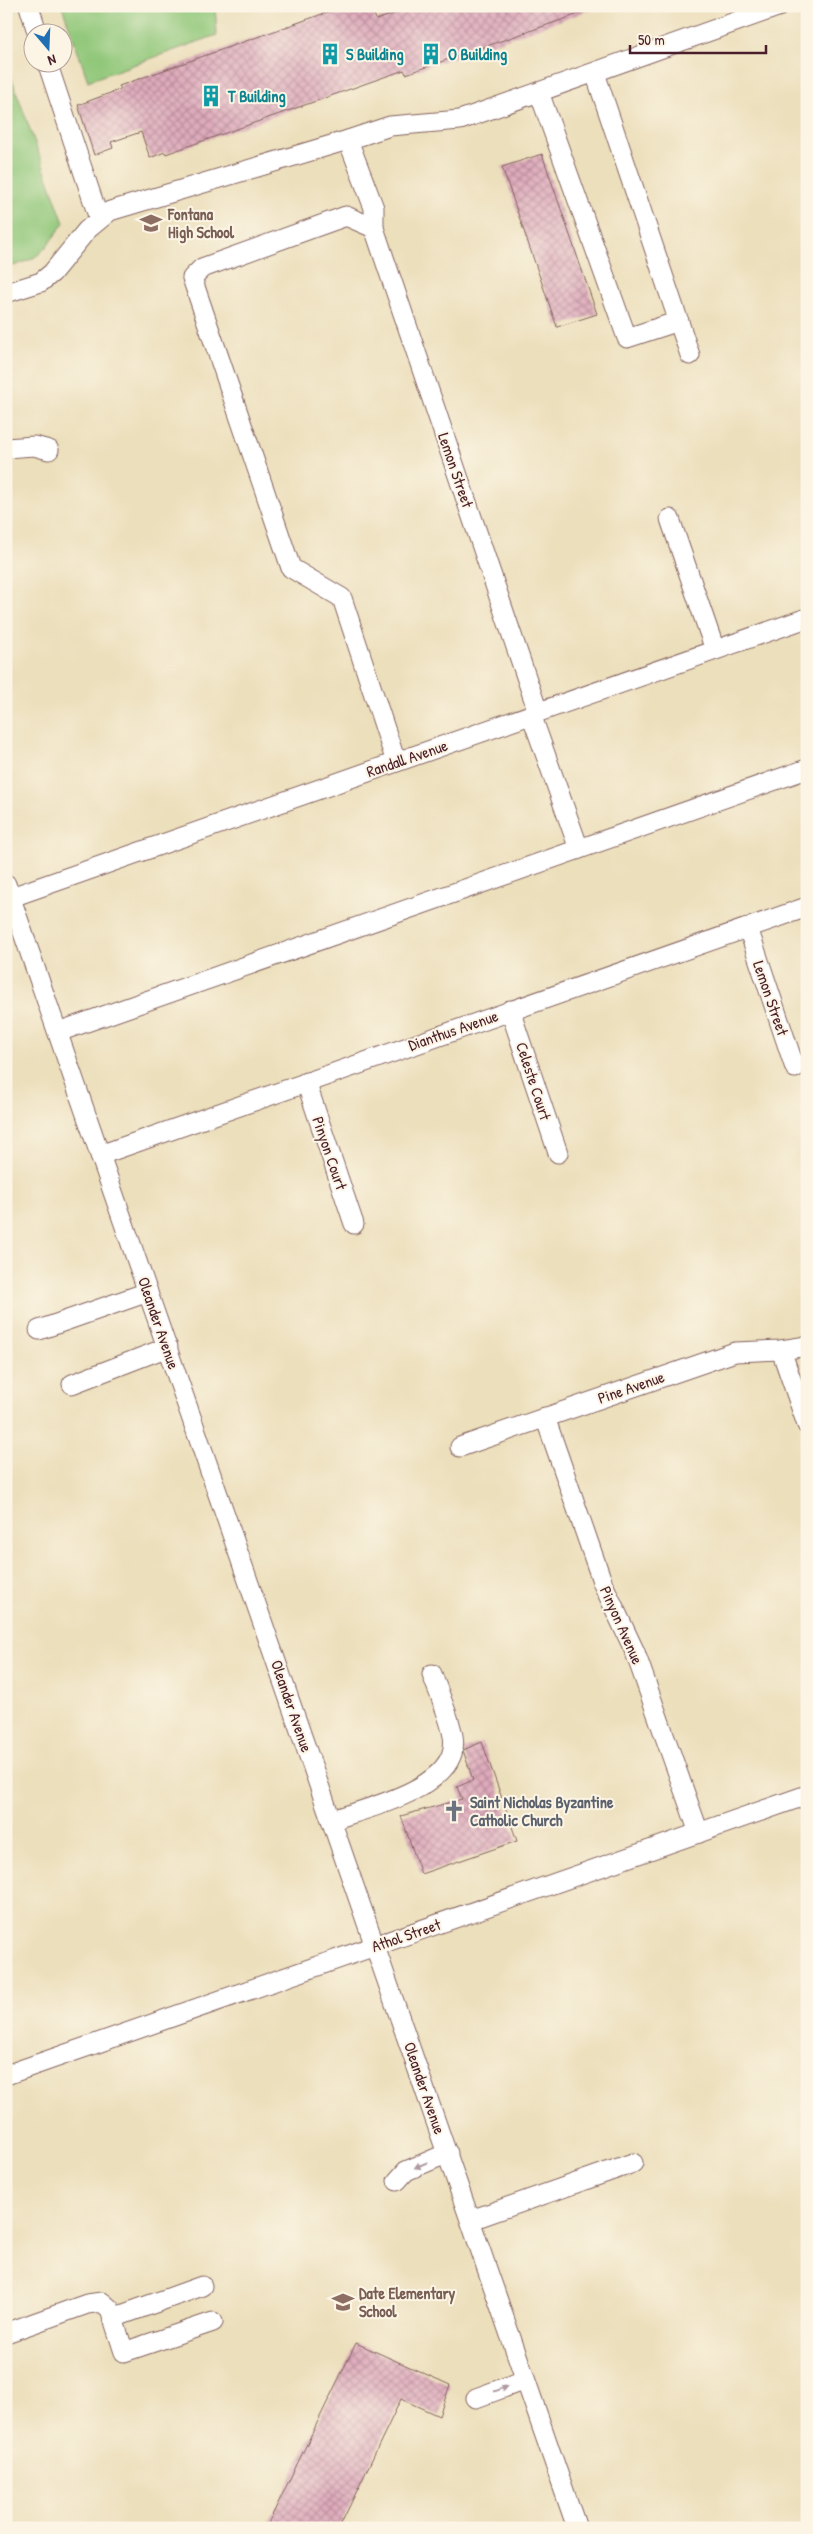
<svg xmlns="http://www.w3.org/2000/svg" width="813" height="2534" viewBox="0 0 813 2534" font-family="'Patrick Hand',sans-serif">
	<defs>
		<pattern id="building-cross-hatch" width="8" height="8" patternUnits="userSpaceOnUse" patternTransform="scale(1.25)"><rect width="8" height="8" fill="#deaabc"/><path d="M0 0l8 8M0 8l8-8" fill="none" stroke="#b68a99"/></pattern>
	</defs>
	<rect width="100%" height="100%" fill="#fcf5e5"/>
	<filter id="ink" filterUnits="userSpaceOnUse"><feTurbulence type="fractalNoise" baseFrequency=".02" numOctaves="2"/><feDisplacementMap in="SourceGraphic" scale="10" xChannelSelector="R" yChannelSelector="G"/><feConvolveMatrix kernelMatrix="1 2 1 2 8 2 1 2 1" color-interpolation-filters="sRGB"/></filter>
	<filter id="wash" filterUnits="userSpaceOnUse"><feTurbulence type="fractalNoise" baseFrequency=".0096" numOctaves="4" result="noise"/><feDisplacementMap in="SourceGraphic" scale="20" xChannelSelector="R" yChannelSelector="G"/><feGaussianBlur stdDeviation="1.12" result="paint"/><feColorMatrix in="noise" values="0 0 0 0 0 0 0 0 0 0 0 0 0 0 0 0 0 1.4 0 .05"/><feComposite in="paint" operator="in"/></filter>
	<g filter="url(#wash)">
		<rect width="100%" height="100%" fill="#ecdfbc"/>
		<g fill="#90c779" stroke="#6d7352">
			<polygon points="62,6 215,6 217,35 88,81"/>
			<path d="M6,63L64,223C42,252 43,258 6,268Z"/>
		</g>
		<g id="blocks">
			<g fill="url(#building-cross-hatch)">
				<polygon points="345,6 372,6 376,20 417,6 595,6 596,8 406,74 404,70 166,154 165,152 150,158 141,132 111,142 113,148 94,155 78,105 121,89 119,86"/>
				<polygon points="542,154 597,314 557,327 502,167"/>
				<polygon points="482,1742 517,1841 421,1874 401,1816 462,1799 457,1787 473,1780 463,1750"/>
				<polygon points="356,2343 450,2385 439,2416 401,2399 339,2528 266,2528"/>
			</g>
		</g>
	</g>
	<g filter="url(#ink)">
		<use href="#blocks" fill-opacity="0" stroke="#83625e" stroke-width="1"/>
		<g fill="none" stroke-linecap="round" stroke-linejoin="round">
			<g stroke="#83625e" stroke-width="21">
				<g id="minor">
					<polyline points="29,6 37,32"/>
					<polyline points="47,62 99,219"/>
					<polyline points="595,73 690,355"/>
					<polyline points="539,92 627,338 679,321"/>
					<polyline points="374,228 346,216 202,268 192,278 291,568 342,598 396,762"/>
					<polyline points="6,293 41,282 52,273 87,230 110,211 348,140"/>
					<polyline points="6,448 34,446 49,450"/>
					<polyline points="670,519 715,650"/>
					<polyline points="538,712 374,228 374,208 348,140 390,126 460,120 780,6"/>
					<polyline points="531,714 579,849"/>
					<polyline points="6,884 577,2528"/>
					<polyline points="6,899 807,618"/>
					<polyline points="748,928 795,1068"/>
					<polyline points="510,1010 558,1153"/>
					<polyline points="58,1032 807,769"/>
					<polyline points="306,1082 354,1224"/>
					<polyline points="100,1155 807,907"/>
					<polyline points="39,1330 148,1292"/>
					<polyline points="781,1350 807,1425"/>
					<polyline points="72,1384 168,1347"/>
					<polyline points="545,1417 603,1584 635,1652 699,1833"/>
					<polyline points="460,1447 735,1352 781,1350 807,1346"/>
					<path d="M332,1820C367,1808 462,1787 453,1736C449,1715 439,1694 432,1674"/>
					<polyline points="6,2075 807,1795"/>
					<polyline points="397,2181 406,2171 448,2153"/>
					<polyline points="471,2220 633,2163"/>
					<polyline points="113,2318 202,2286"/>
					<polyline points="6,2333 87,2304 102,2302 110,2309 124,2352 213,2322"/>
					<polyline points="476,2398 525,2380"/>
				</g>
			</g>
			<use href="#minor" stroke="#fff" stroke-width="19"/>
		</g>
		<defs><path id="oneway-solid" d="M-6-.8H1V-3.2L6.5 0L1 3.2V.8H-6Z" transform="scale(1.25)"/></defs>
		<g fill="#ae9aa0">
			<use href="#oneway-solid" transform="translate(421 2165) rotate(157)"/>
			<use href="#oneway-solid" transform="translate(501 2389) rotate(-20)"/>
		</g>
	</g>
	<defs>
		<g id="building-bare" transform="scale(1.725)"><path d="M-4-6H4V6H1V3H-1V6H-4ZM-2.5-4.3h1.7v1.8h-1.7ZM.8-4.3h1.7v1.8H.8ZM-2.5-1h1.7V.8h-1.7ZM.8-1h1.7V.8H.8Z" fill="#0f9aa8" stroke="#fcf5e5" stroke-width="2.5" paint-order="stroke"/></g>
		<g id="school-bare" transform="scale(1.725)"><path d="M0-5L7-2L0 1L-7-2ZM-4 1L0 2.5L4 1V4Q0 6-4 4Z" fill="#8d6e63" stroke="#fcf5e5" stroke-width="2.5" paint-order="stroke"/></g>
		<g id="church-bare" transform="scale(1.725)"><path d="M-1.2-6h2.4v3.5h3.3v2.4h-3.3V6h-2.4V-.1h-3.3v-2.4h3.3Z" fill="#6b7280" stroke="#fcf5e5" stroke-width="2.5" paint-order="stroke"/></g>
	</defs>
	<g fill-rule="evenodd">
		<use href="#building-bare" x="330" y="54"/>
		<use href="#building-bare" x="431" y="54"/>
		<use href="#building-bare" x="211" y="96"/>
		<use href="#school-bare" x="151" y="223"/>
		<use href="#church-bare" x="454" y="1811"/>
		<use href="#school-bare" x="343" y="2302"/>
	</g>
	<g text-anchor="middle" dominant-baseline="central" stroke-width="4" stroke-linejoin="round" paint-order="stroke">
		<g font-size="16" font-weight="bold" fill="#0d838f" stroke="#fcf5e5" text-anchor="start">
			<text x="346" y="54">S Building</text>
			<text x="448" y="54">O Building</text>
			<text x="228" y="96">T Building</text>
		</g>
		<g font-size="16" font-weight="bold" fill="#785e54" stroke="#fcf5e5" text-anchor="start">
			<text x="168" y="214">Fontana<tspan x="168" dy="18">High School</tspan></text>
			<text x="359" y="2293">Date Elementary<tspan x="359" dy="18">School</tspan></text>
		</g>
		<g font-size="16" fill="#4a1f2b" stroke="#fcf5e5">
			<text transform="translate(456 470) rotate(71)">Lemon Street</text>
			<text transform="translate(407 758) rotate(-19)">Randall Avenue</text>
			<text transform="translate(771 998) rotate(71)">Lemon Street</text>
			<text transform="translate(453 1030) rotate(-19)">Dianthus Avenue</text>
			<text transform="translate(534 1081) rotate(72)">Celeste Court</text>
			<text transform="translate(330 1153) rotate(71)">Pinyon Court</text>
			<text transform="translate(159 1323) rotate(71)">Oleander Avenue</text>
			<text transform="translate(631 1387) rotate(-19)">Pine Avenue</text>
			<text transform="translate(622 1625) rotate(66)">Pinyon Avenue</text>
			<text transform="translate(292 1706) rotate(71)">Oleander Avenue</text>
			<text transform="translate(406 1935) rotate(-19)">Athol Street</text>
			<text transform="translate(425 2088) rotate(71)">Oleander Avenue</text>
		</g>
		<g font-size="16" font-weight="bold" fill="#5b616d" stroke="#fcf5e5" text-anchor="start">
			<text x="470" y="1802">Saint Nicholas Byzantine<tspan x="470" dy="18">Catholic Church</tspan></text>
		</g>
	</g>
	<rect width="813" height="2534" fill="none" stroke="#fcf5e5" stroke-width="25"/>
	<g transform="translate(48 48) rotate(161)"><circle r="24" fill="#fcf5e5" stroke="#b59f9b"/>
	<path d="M0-4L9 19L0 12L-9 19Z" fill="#1f6fb2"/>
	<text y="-8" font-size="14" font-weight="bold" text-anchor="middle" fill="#4a1f2b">N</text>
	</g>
	<path d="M630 45v8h136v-8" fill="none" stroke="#4a1f2b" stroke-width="2.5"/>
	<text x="638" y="45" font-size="15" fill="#4a1f2b" stroke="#fcf5e5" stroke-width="4" paint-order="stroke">50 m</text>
</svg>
